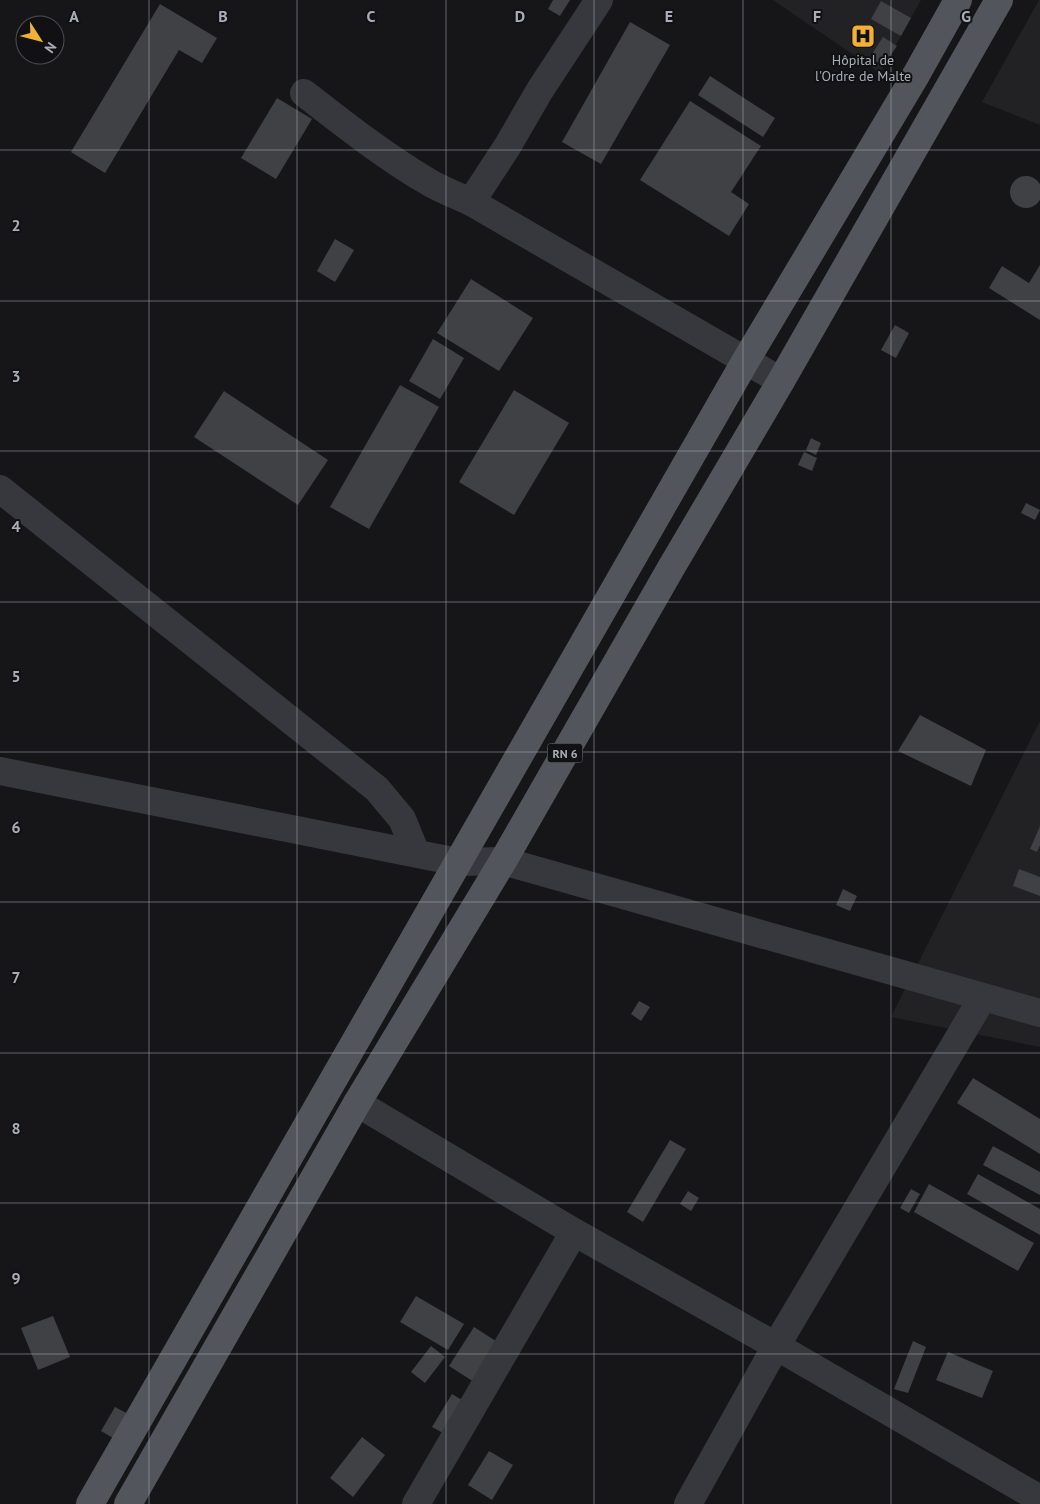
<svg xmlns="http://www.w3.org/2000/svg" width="1040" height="1504" viewBox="0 0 1040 1504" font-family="'PT Sans',sans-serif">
	<rect width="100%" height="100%" fill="#161618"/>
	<g fill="#222225">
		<polygon points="773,0 921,0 880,73"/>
		<polygon points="1039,0 1040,0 1040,125 982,102"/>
		<polygon points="1040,721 1040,1047 891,1017"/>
	</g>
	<g fill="#404145">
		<polygon points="553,0 570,0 560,16 548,9"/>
		<polygon points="881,1 911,18 901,36 871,19"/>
		<polygon points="160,4 217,38 202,63 179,50 105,173 71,152"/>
		<polygon points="630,22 670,45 601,164 562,142"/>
		<polygon points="883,37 897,46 883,66 870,57"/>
		<polygon points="710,76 775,118 763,137 698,95"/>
		<polygon points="277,98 312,119 276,179 241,158"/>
		<polygon points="690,101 761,146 731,192 749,204 729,236 640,180"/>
		<circle cx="1026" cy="192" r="16"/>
		<polygon points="335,239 354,250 335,282 317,271"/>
		<polygon points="1040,265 1040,320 989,288 1002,266 1029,283"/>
		<polygon points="471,279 533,318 499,371 437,333"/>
		<polygon points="895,325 909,333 896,358 881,350"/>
		<polygon points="433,339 464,358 440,399 409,381"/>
		<polygon points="400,385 439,407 369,529 330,507"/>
		<polygon points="514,390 569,423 514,515 459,482"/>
		<polygon points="224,391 328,460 298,505 194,437"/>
		<polygon points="811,438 821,443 816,455 806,450"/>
		<polygon points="804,452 817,458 812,471 798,465"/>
		<polygon points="1026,503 1040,510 1035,520 1021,513"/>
		<polygon points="920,715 986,750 971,786 898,751"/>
		<polygon points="1040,826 1040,845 1037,852 1030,849"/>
		<polygon points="1019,869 1040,877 1040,896 1013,886"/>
		<polygon points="843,889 857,896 850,911 836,905"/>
		<polygon points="639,1001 650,1007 641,1021 631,1014"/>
		<polygon points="973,1078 1040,1119 1040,1154 957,1103"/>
		<polygon points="670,1140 686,1149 643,1222 627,1212"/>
		<polygon points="993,1146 1040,1172 1040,1195 983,1165"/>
		<polygon points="978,1174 1040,1209 1040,1235 967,1194"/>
		<polygon points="929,1184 1034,1243 1018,1271 914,1212"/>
		<polygon points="911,1189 920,1194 909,1213 900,1208"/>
		<polygon points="688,1191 699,1198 691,1211 680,1204"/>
		<polygon points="416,1296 464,1324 448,1350 400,1322"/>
		<polygon points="53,1316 70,1357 38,1370 21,1328"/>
		<polygon points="474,1327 499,1343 474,1382 449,1366"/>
		<polygon points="913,1341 926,1347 908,1393 894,1389"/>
		<polygon points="431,1346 445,1357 425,1383 411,1372"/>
		<polygon points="948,1352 993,1371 982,1398 936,1380"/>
		<polygon points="452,1394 462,1400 443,1433 432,1427"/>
		<polygon points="115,1407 134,1417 120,1442 101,1431"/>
		<polygon points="362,1437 385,1455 353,1497 330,1478"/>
		<polygon points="489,1451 513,1465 492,1500 468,1485"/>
	</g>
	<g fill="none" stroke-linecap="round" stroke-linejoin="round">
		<g stroke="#37383d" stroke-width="28">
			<path d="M304,93C345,125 387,158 432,184C445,191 458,196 471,202L781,381"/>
			<polyline points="471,202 507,147 540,90 599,0"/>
			<polyline points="0,489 377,789 402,819 416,853"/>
			<polyline points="0,771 458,862 503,861 1040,1013"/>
			<polyline points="357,1103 574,1232 776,1346 1040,1499"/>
			<polyline points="416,1504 574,1232"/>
			<polyline points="688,1504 776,1346 983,997"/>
		</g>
		<g stroke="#53555c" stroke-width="28">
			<polyline points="90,1504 746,360 916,75 958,0"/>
			<polyline points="128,1504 357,1103 503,861 671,568 781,381 999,0"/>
		</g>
	</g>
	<path fill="none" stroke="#a8adb8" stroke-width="1" stroke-opacity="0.55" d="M149,0V1504M297,0V1504M446,0V1504M594,0V1504M743,0V1504M891,0V1504M0,150H1040M0,301H1040M0,451H1040M0,602H1040M0,752H1040M0,902H1040M0,1053H1040M0,1203H1040M0,1354H1040"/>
	<defs>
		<g id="hospital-square" transform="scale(1.25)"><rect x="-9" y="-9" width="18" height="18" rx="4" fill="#f2b134" stroke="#111113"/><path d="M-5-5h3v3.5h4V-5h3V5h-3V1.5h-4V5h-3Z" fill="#111"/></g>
	</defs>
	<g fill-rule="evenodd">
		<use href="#hospital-square" x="863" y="36"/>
	</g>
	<g text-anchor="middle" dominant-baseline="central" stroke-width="4" stroke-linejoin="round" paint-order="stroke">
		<rect fill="#111113" stroke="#7b7e86" stroke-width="1" x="547.5" y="743.5" width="35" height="19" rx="4"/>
		<g font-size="12" font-weight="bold" fill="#a8adb8">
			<text x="565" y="753">RN 6</text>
		</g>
		<g font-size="14" fill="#a8adb8" stroke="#111113">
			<text x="863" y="60">Hôpital de<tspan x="863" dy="16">l'Ordre de Malte</tspan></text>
		</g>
	</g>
	<g font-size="16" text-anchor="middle" font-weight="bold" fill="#a8adb8" stroke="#111113" stroke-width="4" stroke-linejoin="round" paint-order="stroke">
		<text x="74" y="22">A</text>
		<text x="223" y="22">B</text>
		<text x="371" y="22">C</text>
		<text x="520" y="22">D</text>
		<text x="669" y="22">E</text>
		<text x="817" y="22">F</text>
		<text x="966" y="22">G</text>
		<text x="16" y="231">2</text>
		<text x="16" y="382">3</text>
		<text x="16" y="532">4</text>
		<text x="16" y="682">5</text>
		<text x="16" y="833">6</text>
		<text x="16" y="983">7</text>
		<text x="16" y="1134">8</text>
		<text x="16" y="1284">9</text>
	</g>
	<g transform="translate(40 40) rotate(126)"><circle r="24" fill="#111113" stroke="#4d4f55"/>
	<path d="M0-4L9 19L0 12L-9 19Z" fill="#f2b134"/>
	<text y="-8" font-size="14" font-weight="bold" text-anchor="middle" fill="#a8adb8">N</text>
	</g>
</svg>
